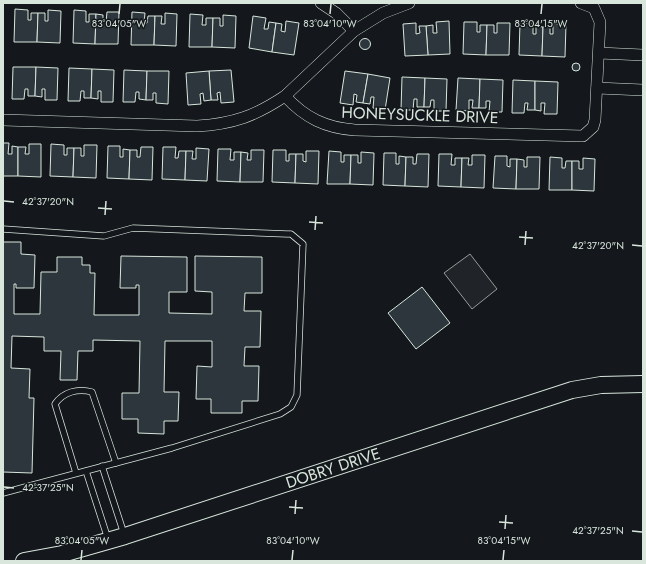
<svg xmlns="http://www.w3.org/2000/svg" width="646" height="564" viewBox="0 0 646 564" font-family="Jost,sans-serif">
	<rect width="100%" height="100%" fill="#14181c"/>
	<polygon fill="#202428" stroke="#939e99" points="470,254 497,289 472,309 444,273"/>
	<g fill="#2c363c" stroke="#d8e6dc">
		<polygon points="15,9 28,10 28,20 31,20 31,13 38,13 37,42 14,42"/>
		<polygon points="48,10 61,11 60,43 37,42 38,13 45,13 45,21 48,21"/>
		<polygon points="74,10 86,11 86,22 89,22 89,14 96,14 95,44 73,43"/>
		<polygon points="107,12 119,12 118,44 95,44 96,14 103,15 103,22 106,22"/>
		<polygon points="132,12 145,13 144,23 147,23 148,16 155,16 154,45 131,45"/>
		<polygon points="165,13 177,14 176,46 154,45 155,16 162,16 161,24 165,24"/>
		<polygon points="190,14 203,15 202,25 206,25 206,18 213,18 212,47 189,47"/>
		<polygon points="223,15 236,16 235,48 212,47 213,18 220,18 220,26 223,26"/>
		<polygon points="253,16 266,18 264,29 268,29 269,22 276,23 272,52 249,48"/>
		<polygon points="286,21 299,23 294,55 272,52 276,23 282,24 281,31 285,32"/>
		<polygon points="449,21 450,54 428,55 426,26 433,25 433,33 437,33 436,22"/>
		<polygon points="464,22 477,22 477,32 480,32 480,25 487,25 486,55 463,54"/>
		<polygon points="416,23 416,34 420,33 419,26 426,26 428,55 405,56 403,24"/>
		<polygon points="497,23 510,23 509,55 486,55 487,25 494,25 494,33 497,33"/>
		<polygon points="520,23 533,23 533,34 536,34 536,26 543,27 542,56 519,55"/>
		<polygon points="553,24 566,24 565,57 542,56 543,27 550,27 550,34 553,34"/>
		<circle cx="365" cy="44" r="5.5"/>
		<circle cx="576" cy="67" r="4"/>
		<polygon points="13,67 36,67 35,96 28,96 28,89 25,89 24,99 12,99"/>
		<polygon points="36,67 58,68 57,100 45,100 45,89 42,89 42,97 35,96"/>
		<polygon points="69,68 92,69 91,98 84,98 84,91 81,91 80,101 68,101"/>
		<polygon points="92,69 114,70 113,102 101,102 101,91 98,91 98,99 91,98"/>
		<polygon points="124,70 147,71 146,100 139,99 139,92 136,92 135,102 123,102"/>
		<polygon points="231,70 234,102 221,103 220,92 217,93 218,100 211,100 209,71"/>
		<polygon points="147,71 169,71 168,104 156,103 156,93 153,93 153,100 146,100"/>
		<polygon points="209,71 211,100 204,101 203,93 200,94 201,104 188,105 186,73"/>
		<polygon points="345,71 368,74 363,103 356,102 357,95 354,94 353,105 340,103"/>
		<polygon points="368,74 390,78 385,110 373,108 374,97 371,97 370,104 363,103"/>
		<polygon points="402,77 425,78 424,107 417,107 417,99 414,99 413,110 401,110"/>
		<polygon points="425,78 447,79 446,111 434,111 434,100 431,100 430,107 424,107"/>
		<polygon points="458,78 480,79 479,108 472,108 473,100 469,100 469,111 456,110"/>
		<polygon points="480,79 503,80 502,112 489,112 490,101 486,101 486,108 479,108"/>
		<polygon points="513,80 535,81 535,110 527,110 528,103 525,103 524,113 512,113"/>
		<polygon points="535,81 558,82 557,114 544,114 545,103 541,103 541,111 535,110"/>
		<polygon points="3,143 9,143 8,154 12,154 12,146 18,147 18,176 3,176"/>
		<polygon points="29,144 41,144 41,177 18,176 18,147 26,147 25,154 29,154"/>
		<polygon points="51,144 64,145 64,155 67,155 67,148 74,148 73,177 50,176"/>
		<polygon points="84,145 97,145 96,178 73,177 74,148 81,148 81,156 84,156"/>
		<polygon points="108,146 120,146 120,157 123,157 123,149 130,150 129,179 107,178"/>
		<polygon points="141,147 153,147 152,180 129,179 130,150 137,150 137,157 140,157"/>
		<polygon points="163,147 176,147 175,158 178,158 179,151 186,151 185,180 162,179"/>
		<polygon points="196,148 209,149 207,181 185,180 186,151 193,151 192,159 196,159"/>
		<polygon points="218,149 231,149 230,160 234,160 234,152 241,152 240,182 217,181"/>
		<polygon points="251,150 264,150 263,182 240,182 241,152 248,153 247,160 251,160"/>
		<polygon points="273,150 286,150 286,161 289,161 289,154 296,154 295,183 272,182"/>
		<polygon points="306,151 319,151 318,184 295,183 296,154 303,154 303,161 306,162"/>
		<polygon points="329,151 341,152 341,162 344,162 344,155 351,155 350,184 327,184"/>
		<polygon points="361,152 374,153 373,185 350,184 351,155 358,155 358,163 361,163"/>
		<polygon points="384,153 396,153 396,164 399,164 399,156 406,157 405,186 383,185"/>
		<polygon points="417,154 429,154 428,187 405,186 406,157 413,157 413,164 416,164"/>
		<polygon points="439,154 452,154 451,165 455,165 455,158 462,158 461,187 438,186"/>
		<polygon points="472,155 485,155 484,188 461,187 462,158 469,158 468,165 472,165"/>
		<polygon points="495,156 507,156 507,166 510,167 510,159 517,159 516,189 493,188"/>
		<polygon points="527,157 540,157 539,189 516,189 517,159 524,160 524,167 527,167"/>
		<polygon points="550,157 562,158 562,168 565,168 566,161 572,161 572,190 549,190"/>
		<polygon points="583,158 595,159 594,191 572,190 572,161 579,161 579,169 583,169"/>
		<polygon points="3,242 21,242 21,254 35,255 34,288 16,288 16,284 14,284 14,314 40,314 41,272 57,272 57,257 82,257 82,265 90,265 90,273 95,273 94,315 139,315 139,285 136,285 136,288 120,288 121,256 187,257 187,292 169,292 169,313 212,314 212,292 195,291 195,256 262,257 262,293 245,293 244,311 261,311 260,347 245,347 244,366 259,366 258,401 242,401 242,413 211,413 211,399 196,399 197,366 212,367 212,341 165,341 164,392 179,392 178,421 164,421 164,434 138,433 138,419 122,419 122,393 139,393 140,341 93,340 93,351 78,351 77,380 60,380 61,351 44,351 44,337 12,336 11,368 30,369 29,398 34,398 32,473 3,472"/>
		<polygon points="422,287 450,323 416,349 388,313"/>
	</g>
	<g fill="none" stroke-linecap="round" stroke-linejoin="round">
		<g stroke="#d8e6dc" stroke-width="7">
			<g id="lane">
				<polyline points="3,229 104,236 133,228 287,234 291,234 303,244 297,395 291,407 280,414 172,448 3,493"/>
				<polyline points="102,466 124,534"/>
				<polyline points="86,471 108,539"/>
				<path d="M76,473L55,404C63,392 78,388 92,392L116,463"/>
			</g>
		</g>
		<g stroke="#d8e6dc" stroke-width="12">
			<g id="street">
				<polyline points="321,3 336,13 354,31 383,13 409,3"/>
				<polyline points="599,53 643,55"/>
				<polyline points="597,88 643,90"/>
				<polyline points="285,96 354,31"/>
				<path d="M3,120L197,126C233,124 255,116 285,96C305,118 326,128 355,130L583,136L593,127L595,120L600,22L594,8L581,3"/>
			</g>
		</g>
		<g stroke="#d8e6dc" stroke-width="18">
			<polyline id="secondary" points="24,561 62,554 125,536 572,390 601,385 643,384"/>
		</g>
		<use href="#lane" stroke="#14181c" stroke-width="5.5"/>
		<use href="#street" stroke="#14181c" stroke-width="11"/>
		<use href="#secondary" stroke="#14181c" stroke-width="16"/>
	</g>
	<path fill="none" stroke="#d8e6dc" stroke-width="1.5" d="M119,14L120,4M330,14L331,4M541,14L542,4M4,201L14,202M98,208L112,209M105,215L106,201M309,222L323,223M315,230L316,216M519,237L533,238M525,245L526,231M632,245L642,246M4,487L14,488M289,507L303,508M295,514L296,500M499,522L513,523M505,529L506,515M632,531L642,532M81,560L82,550M292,560L293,550M503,560L504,550"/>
	<g text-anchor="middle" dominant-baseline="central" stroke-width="3" stroke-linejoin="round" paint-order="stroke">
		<g font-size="16" fill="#d8e6dc" stroke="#14181c">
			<text transform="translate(420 115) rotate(2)">HONEYSUCKLE DRIVE</text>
			<text transform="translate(333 468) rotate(-18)">DOBRY DRIVE</text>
		</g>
	</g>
	<g font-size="10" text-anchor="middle" fill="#d8e6dc" stroke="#14181c" stroke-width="3" stroke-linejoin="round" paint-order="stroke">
		<text x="119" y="27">83°04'05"W</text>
		<text x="330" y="27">83°04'10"W</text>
		<text x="541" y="27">83°04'15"W</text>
		<text x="48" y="205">42°37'20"N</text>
		<text x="598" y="249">42°37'20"N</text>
		<text x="48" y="491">42°37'25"N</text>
		<text x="598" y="534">42°37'25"N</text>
		<text x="82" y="544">83°04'05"W</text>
		<text x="293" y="544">83°04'10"W</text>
		<text x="504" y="544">83°04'15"W</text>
	</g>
	<rect width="646" height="564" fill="none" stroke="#d8e6dc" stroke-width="8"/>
</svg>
